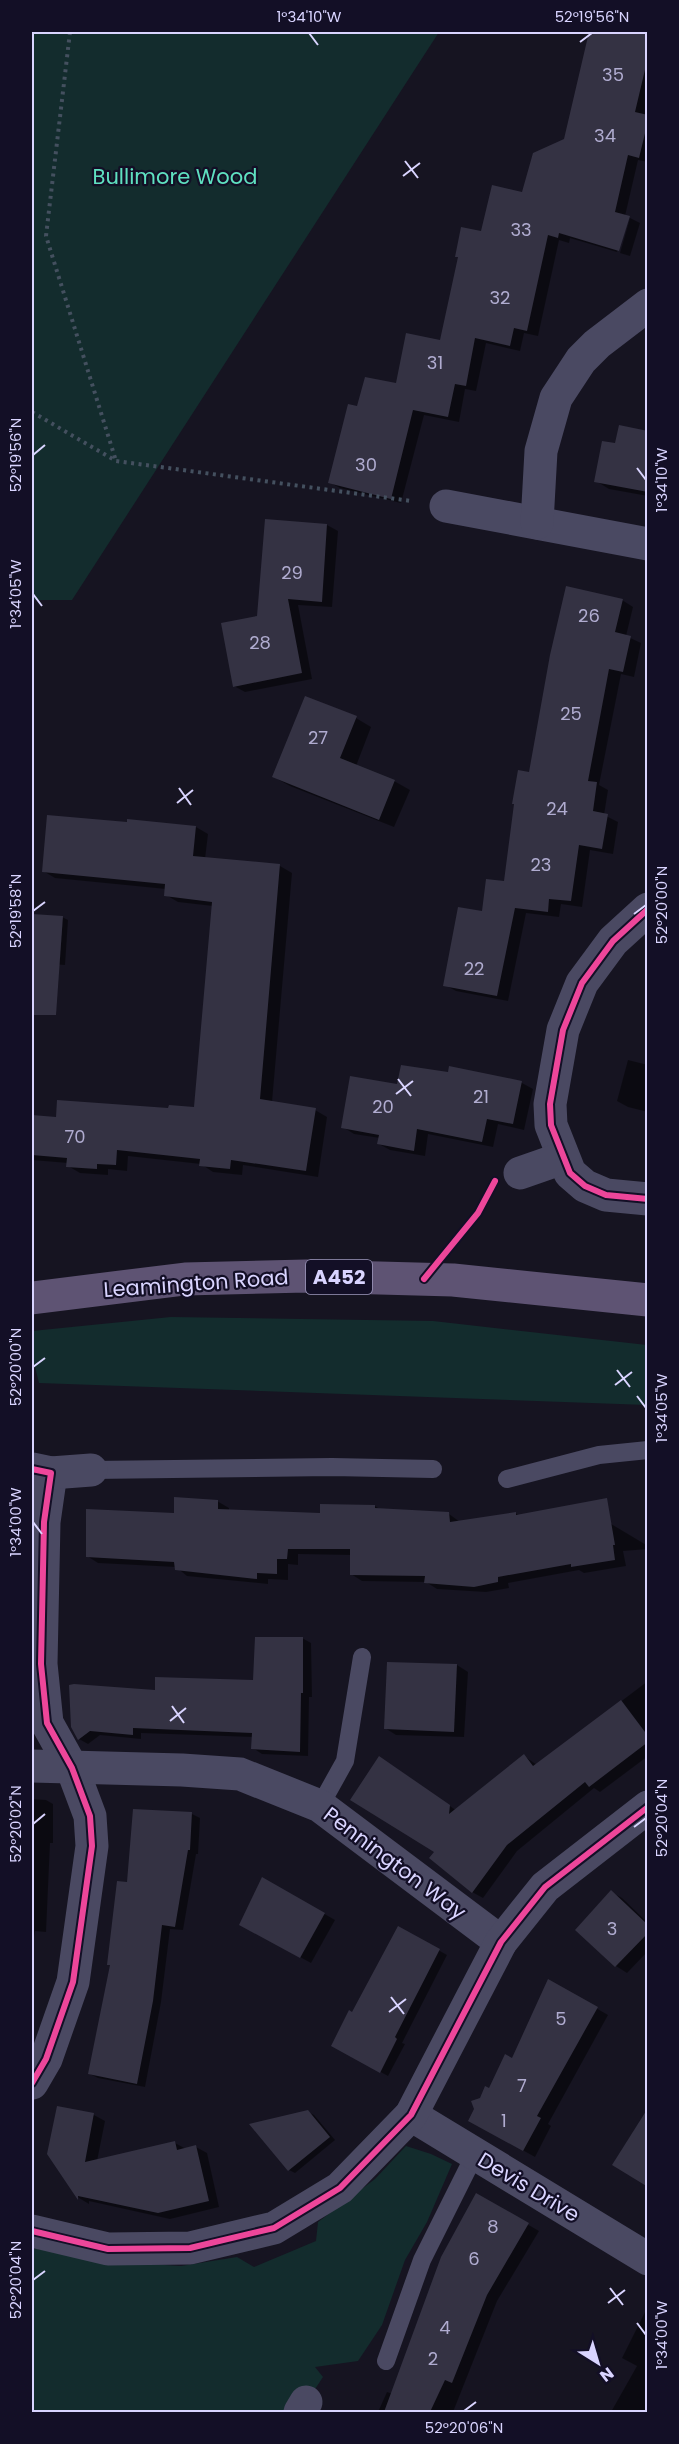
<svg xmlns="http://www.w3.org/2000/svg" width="679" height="2444" viewBox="0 0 679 2444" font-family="Poppins,sans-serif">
	<rect width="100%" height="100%" fill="#161421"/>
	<g fill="#132c2d">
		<polygon points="32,32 439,32 72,600 32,600"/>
		<polygon points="171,1317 433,1321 647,1345 647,1405 39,1383 32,1355 32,1331"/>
		<polygon points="406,2146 431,2154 452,2164 427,2222 405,2260 382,2325 358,2361 315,2367 323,2377 300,2412 32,2412 32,2248 115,2262 181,2266 237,2257 254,2267 316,2241 318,2222 375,2179"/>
	</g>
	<g fill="#0007">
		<polygon points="590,32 648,32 648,162 638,160 625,216 628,217 617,252 570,238 569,243 559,240 538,336 524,333 520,351 486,343 476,391 465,389 459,422 424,415 401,503 340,488 329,482 358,408 397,385 441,342 482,233 523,194 565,140"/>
		<polygon points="630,218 640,223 630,256 620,253"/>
		<polygon points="648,428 648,496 609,489 596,481 616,445 647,432"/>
		<polygon points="327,525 338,531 332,607 298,605 312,679 245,692 234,686 258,617"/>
		<polygon points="622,600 633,607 626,636 641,643 634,677 621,674 599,785 608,790 604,815 618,822 613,854 590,850 582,907 561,904 559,917 526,913 508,1001 456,991 445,985 483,913 506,883 530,773"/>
		<polygon points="356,718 371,727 356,766 394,781 410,790 394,827 290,786 274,777"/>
		<polygon points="129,820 196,827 208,834 205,859 280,866 292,873 272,1102 315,1110 327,1117 318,1177 243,1165 242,1175 213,1172 201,1164 128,1156 127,1171 108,1169 108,1175 80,1173 68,1166 68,1163 32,1160 32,1117 57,1119 195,1109 213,906 178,902 166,895 166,889 55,878 43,871 128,824"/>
		<polygon points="34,915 62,917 68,920 65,965 37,963 32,960"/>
		<polygon points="628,1060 648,1065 648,1112 628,1107 617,1101"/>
		<polygon points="450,1068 522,1083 533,1089 524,1130 498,1124 493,1147 428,1134 425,1156 390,1150 379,1144 380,1138 354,1134 343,1127 399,1086 449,1074"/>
		<polygon points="217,1501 229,1508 229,1511 321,1514 375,1506 381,1510 449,1514 460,1522 515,1513 519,1515 591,1512 648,1546 648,1549 623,1551 626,1566 584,1573 579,1570 508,1583 509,1588 486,1592 437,1589 426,1582 362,1581 351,1574 351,1555 298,1554 298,1565 288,1564 288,1580 268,1579 268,1584 187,1576 176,1567 98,1563 87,1556 175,1515"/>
		<polygon points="302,1638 311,1643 312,1697 309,1697 308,1756 262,1754 253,1748 253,1737 141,1733 141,1739 100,1735 88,1744 79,1739 72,1727 156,1692 255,1682"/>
		<polygon points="457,1665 468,1672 464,1737 396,1735 385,1728"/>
		<polygon points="648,1681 648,1756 600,1792 594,1788 517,1851 483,1898 472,1892 436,1852 390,1764 457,1811 524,1756 537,1765"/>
		<polygon points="32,1799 46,1800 53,1804 53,1843 50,1843 46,1932 35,1931 32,1947"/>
		<polygon points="192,1814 200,1818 198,1854 196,1854 183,1930 170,1929 161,2002 145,2087 98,2078 90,2074 128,1884"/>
		<polygon points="263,1879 335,1920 311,1963 252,1931"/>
		<polygon points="611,1892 622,1898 648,1923 648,1951 627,1973 616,1966 577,1930"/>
		<polygon points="399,1928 447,1955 402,2043 405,2044 388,2076 333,2046 353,2014"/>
		<polygon points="549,1981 608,2015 548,2124 551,2126 535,2157 470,2121 481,2099 512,2060"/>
		<polygon points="308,2112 314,2115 335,2140 295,2173 289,2170"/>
		<polygon points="94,2115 105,2121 97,2161 175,2143 186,2149 196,2147 207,2153 219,2207 170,2219 89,2201 89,2204 79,2198 49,2153"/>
		<polygon points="477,2195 539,2231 497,2301 453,2412 378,2412 387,2392 393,2394"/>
		<polygon points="648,2306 648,2412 611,2412 637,2366 622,2358"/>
	</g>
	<g fill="#343243">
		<polygon points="589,32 648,32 648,57 635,112 648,115 648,121 639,158 628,155 615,212 630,216 619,251 559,233 558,238 548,235 527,331 514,328 510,346 475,338 466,386 455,384 448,417 413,410 391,499 328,483 348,404 357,406 365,377 396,383 406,333 440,340 458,257 455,257 461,227 481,231 492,185 522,192 533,153 564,139"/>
		<polygon points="619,425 648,431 648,492 594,482 602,441 615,443"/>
		<polygon points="265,519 327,524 322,602 288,599 302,673 233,687 221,623 257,616"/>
		<polygon points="566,586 623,599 615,632 631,636 623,672 609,669 588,781 597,782 593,811 608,814 602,849 579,845 571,901 549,899 548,912 515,908 497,996 443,986 458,907 482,911 486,879 504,881 514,804 512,804 518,770 529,772 550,655"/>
		<polygon points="305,696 357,716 340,758 395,780 379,820 272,777"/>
		<polygon points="47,815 127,822 127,819 196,826 193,856 280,864 260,1099 316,1108 306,1171 231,1160 230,1169 199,1166 200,1159 117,1150 116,1165 97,1164 97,1169 66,1167 67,1158 32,1155 32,1115 56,1117 57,1100 168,1108 169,1105 194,1107 212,902 164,896 165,884 42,872"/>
		<polygon points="32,914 63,916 56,1015 32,1015"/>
		<polygon points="401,1065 448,1072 449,1066 522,1081 513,1124 487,1119 482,1142 417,1129 414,1151 377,1144 379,1135 341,1128 350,1076 397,1084"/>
		<polygon points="174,1497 218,1500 218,1509 320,1513 320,1504 375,1505 375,1508 449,1512 450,1522 516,1512 516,1515 607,1498 615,1545 613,1545 615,1560 571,1567 571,1564 498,1577 498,1582 474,1587 424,1583 425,1576 350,1575 350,1549 288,1549 287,1559 277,1559 277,1574 257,1573 257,1579 175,1570 174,1562 86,1557 86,1509 174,1513"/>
		<polygon points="255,1637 303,1637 303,1693 301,1693 300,1752 251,1749 252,1733 133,1728 133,1735 90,1731 78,1740 71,1727 69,1685 74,1684 155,1690 155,1677 253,1680"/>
		<polygon points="387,1662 457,1664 454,1732 384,1729"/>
		<polygon points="621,1700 648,1736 648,1742 589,1787 585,1782 507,1845 472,1893 429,1858 434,1852 350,1800 379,1756 450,1805 449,1814 524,1754 533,1766"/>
		<polygon points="133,1809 192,1812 190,1850 188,1850 175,1927 162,1925 153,2001 137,2084 88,2074 110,1965 107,1965 117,1881 127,1882"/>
		<polygon points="262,1877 325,1913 300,1958 239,1925"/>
		<polygon points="611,1890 648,1925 648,1933 615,1967 575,1930"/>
		<polygon points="398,1926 440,1949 395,2037 397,2039 380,2073 331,2046 349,2010 352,2012"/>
		<polygon points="548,1979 598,2007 537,2116 541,2118 523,2151 468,2121 474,2109 471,2101 480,2098 485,2086 489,2088 505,2054 512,2058"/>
		<polygon points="57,2106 94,2113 85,2162 175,2141 177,2150 196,2145 209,2201 158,2213 78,2196 78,2200 47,2154"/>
		<polygon points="648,2108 648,2187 612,2165"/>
		<polygon points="308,2110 330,2137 288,2171 249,2124"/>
		<polygon points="476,2193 529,2223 487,2295 452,2383 445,2380 430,2412 384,2412 441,2257"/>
	</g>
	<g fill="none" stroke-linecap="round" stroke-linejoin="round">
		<g stroke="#44505f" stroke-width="4" stroke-dasharray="3 4.5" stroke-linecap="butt">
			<polyline points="70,32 46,236 116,461"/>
			<polyline points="32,412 116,461 411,501"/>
		</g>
		<g stroke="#4a4962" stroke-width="18">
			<polyline points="91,1470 332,1467 433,1469"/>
			<polyline points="507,1479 599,1455 648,1450"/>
			<polyline points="320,1806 345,1761 362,1657"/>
			<polyline points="386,2361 422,2260 475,2154"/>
		</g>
		<g stroke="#4a4962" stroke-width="33">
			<polyline points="446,506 648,544"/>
			<polyline points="537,523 541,451 556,398 581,360 597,344 648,305"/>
			<polyline points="648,909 613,941 582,983 563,1030 550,1104 551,1125 570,1173 585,1186 606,1195 648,1199"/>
			<polyline points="520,1173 563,1158"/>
			<polyline points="32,1469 51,1473 44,1522 41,1664 47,1723 72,1768 90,1816 92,1846 73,1982 46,2059 32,2083"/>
			<polyline points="51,1473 91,1470"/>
			<polyline points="32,1766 182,1770 240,1774 320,1806 501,1942"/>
			<polyline points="411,2115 648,2259"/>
			<polyline points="32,2231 108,2249 190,2248 274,2228 340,2188 411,2115 501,1942 545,1887 648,1807"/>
			<polyline points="300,2412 306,2402"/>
		</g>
		<polyline stroke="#5e5373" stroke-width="33" points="32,1298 185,1279 306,1276 453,1280 648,1300"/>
		<g stroke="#130f26" stroke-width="10">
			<g id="cycleway">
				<polyline points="648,909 613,941 582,983 563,1030 550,1104 551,1125 570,1173 585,1186 606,1195 648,1199"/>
				<polyline points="424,1279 478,1213 495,1181"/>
				<polyline points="32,1469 51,1473 44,1522 41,1664 47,1723 72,1768 90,1816 92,1846 73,1982 46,2059 32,2083"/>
				<polyline points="32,2231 108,2249 190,2248 274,2228 340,2188 411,2115 501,1942 545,1887 648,1807"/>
			</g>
		</g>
		<use href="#cycleway" stroke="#ed469a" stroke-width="6"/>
	</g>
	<path fill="none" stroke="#d9d4ff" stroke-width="2" d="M309,33L318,45M580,42L592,33M405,161L418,178M403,176L420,163M33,455L45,445M637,468L646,480M33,594L42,606M179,788L191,805M177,803L193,790M33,911L45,902M634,914L646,905M398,1079L411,1096M396,1094L413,1081M33,1367L45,1358M617,1370L630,1387M615,1385L632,1372M637,1396L646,1408M33,1522L42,1534M172,1706L184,1723M170,1721L186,1708M33,1824L45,1814M634,1827L646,1818M391,1997L404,2014M389,2012L406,1999M33,2280L45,2271M610,2288L623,2305M608,2303L625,2290M637,2323L646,2335M464,2411L476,2402"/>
	<g text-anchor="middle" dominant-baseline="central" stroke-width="4.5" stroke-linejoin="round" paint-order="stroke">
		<g font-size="18" fill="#b0acd0">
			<text x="613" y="74">35</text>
			<text x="605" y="135">34</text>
			<text x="521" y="229">33</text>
			<text x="500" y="297">32</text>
			<text x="435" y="362">31</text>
			<text x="366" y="464">30</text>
			<text x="292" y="572">29</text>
			<text x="589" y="615">26</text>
			<text x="260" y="642">28</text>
			<text x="571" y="713">25</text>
			<text x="318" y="737">27</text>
			<text x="557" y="808">24</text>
			<text x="541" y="864">23</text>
			<text x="474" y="968">22</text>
			<text x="481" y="1096">21</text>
			<text x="383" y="1106">20</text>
			<text x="75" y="1136">70</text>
			<text x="612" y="1928">3</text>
			<text x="561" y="2018">5</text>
			<text x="522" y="2085">7</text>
			<text x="504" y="2120">1</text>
			<text x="493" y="2226">8</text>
			<text x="474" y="2258">6</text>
			<text x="445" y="2327">4</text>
			<text x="433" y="2358">2</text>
		</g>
		<rect fill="#130f26" stroke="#9e99be" stroke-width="1.5" x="306" y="1260" width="66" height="34" rx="4.5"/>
		<g font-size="20" font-weight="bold" fill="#d9d4ff">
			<text x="339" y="1277">A452</text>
		</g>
		<g font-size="21" fill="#5fe0c0" stroke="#130f26">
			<text x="175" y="176">Bullimore Wood</text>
		</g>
		<g font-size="21" fill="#d9d4ff" stroke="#130f26">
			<text transform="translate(196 1283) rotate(-4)">Leamington Road</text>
			<text transform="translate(395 1863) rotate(37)">Pennington Way</text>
			<text transform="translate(529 2187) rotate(31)">Devis Drive</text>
		</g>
	</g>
	<rect width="679" height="2444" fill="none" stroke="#130f26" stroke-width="66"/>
	<g transform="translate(598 2363) rotate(143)" stroke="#130f26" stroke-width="4.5" paint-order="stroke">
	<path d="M0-4.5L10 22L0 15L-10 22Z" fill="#d9d4ff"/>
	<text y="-9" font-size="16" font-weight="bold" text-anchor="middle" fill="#d9d4ff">N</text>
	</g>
	<rect x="33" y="33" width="613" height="2378" fill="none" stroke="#d9d4ff" stroke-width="2"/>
	<g font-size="15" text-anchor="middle" fill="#d9d4ff">
		<text x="309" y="22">1°34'10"W</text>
		<text x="592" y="22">52°19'56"N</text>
		<text transform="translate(16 455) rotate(-90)" y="5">52°19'56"N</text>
		<text transform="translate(662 480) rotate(-90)" y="5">1°34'10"W</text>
		<text transform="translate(16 594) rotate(-90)" y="5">1°34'05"W</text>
		<text transform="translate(662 905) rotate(-90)" y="5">52°20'00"N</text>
		<text transform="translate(16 911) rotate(-90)" y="5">52°19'58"N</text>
		<text transform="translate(16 1367) rotate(-90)" y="5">52°20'00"N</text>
		<text transform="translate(662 1408) rotate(-90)" y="5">1°34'05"W</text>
		<text transform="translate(16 1522) rotate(-90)" y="5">1°34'00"W</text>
		<text transform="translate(662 1818) rotate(-90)" y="5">52°20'04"N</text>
		<text transform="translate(16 1824) rotate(-90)" y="5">52°20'02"N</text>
		<text transform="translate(16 2280) rotate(-90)" y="5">52°20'04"N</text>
		<text transform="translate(662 2335) rotate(-90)" y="5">1°34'00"W</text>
		<text x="464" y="2433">52°20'06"N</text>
	</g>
</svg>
